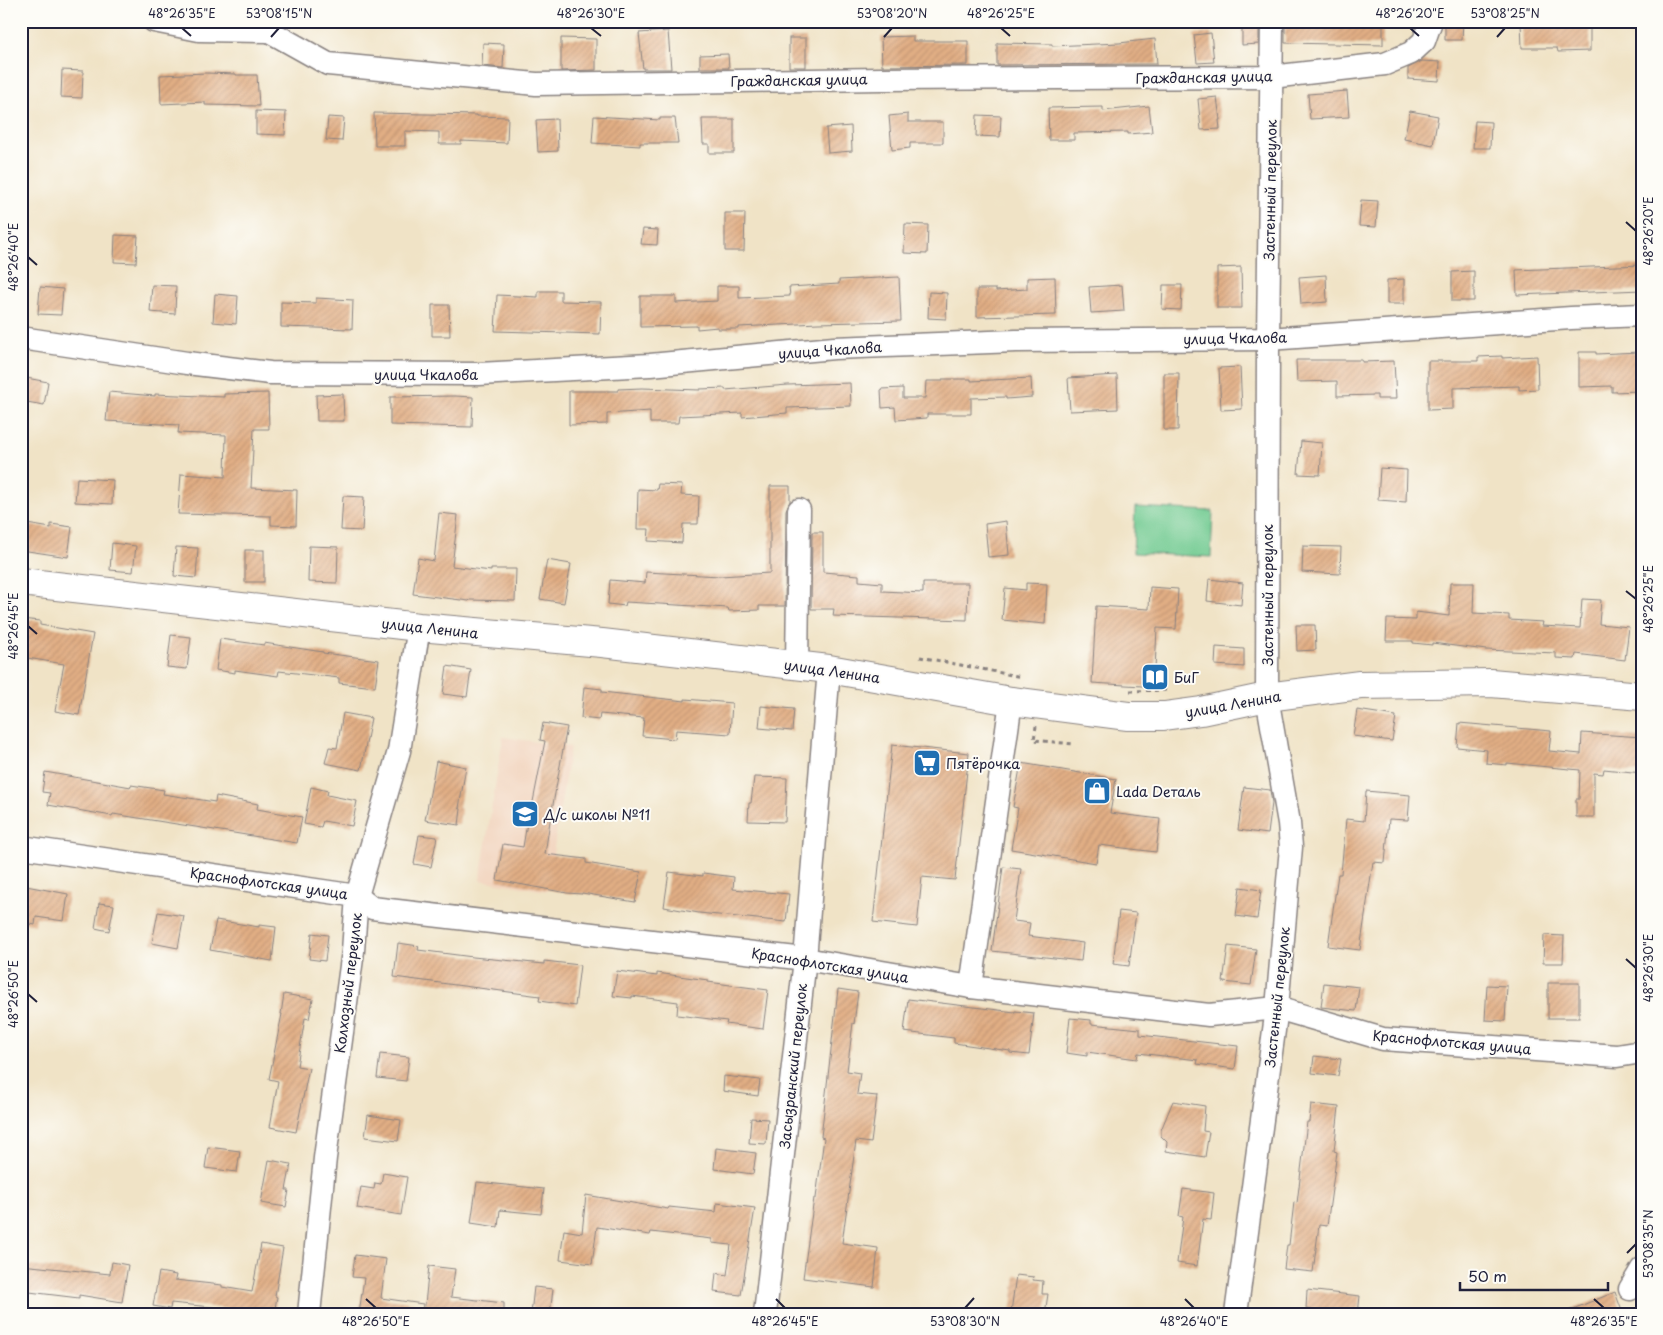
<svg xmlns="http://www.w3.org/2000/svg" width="1663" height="1335" viewBox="0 0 1663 1335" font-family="'Playpen Sans',sans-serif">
	<defs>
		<pattern id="building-hatch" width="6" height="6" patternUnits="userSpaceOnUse" patternTransform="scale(1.25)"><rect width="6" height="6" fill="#e1ae84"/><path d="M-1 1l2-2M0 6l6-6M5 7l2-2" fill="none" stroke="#c19573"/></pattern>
	</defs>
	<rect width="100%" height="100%" fill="#fdfcf7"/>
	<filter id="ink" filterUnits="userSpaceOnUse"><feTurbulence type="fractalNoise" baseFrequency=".02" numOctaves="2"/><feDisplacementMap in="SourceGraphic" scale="10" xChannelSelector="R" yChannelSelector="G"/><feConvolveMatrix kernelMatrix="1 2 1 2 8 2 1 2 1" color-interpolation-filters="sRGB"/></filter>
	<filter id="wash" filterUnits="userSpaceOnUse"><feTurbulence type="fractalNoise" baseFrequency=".0096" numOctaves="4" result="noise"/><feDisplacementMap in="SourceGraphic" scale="20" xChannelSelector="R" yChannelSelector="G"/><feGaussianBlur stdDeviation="1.12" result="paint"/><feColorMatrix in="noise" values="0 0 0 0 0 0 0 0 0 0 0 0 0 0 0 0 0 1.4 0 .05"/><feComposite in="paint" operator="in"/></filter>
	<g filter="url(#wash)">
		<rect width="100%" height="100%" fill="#f0e3c6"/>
		<polygon fill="#f2d4be" points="503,737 570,747 547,891 480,880"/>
		<polygon fill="#72cb92" stroke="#4a7666" points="1135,507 1213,511 1211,557 1133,553"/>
		<g id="blocks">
			<g fill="url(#building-hatch)">
				<polygon points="1242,21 1259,21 1259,44 1242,45"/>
				<polygon points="1285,21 1383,21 1383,45 1285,43"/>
				<polygon points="1445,21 1463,21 1462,40 1445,40"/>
				<polygon points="1557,21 1590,21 1590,51 1558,52 1557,48 1522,48 1521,22"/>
				<polygon points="668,31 671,69 643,69 639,33"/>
				<polygon points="1211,33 1214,62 1197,63 1194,35"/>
				<polygon points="913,36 913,41 968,41 968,65 882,66 881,37"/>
				<polygon points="561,38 596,39 596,70 561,71"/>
				<rect x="789" y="38" width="17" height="29"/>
				<polygon points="1155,39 1157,64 997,65 997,43 1052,44 1052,46 1119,43"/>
				<polygon points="483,43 504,44 503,68 482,66"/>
				<polygon points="728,54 729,68 700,68 700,55"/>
				<polygon points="1422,61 1440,62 1439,81 1408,79 1408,68"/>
				<polygon points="62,70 83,71 82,98 61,97"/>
				<polygon points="206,73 236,74 236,75 257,75 259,106 205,105 205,102 161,104 160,75"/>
				<polygon points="1347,91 1349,117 1310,119 1308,94"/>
				<polygon points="1217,97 1220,120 1219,120 1220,129 1201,130 1198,99"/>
				<polygon points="1149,106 1152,132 1128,134 1128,132 1074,133 1074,140 1049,140 1048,108 1103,107 1103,111"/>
				<polygon points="256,111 286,112 285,135 256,134"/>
				<polygon points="1410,111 1438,116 1433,145 1404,139"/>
				<polygon points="374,113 477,115 477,116 508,117 507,143 461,141 461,144 439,144 439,132 405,131 405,146 375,146"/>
				<polygon points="908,114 908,122 943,122 943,143 910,143 910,148 892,150 889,116"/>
				<polygon points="977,115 1001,116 1000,137 976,136"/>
				<polygon points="594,116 660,120 660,118 675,118 678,143 640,143 640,146 592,143"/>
				<polygon points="328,117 344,118 342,141 326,140"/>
				<polygon points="557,119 558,151 538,152 536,120"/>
				<polygon points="702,119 734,119 734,153 709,153 709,144 703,144"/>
				<polygon points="1475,121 1491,122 1490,148 1473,148"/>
				<polygon points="851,126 852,151 828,153 826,128"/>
				<polygon points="1361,200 1378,201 1376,227 1359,226"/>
				<polygon points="725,213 745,213 744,251 725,251"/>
				<polygon points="905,224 928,225 927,254 904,253"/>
				<polygon points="643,229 658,230 657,245 641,244"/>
				<polygon points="115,235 138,236 136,263 114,262"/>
				<polygon points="1642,265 1642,290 1517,295 1516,270"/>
				<polygon points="1241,267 1242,308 1217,308 1217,268"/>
				<polygon points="1474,271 1474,301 1452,301 1452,272"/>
				<polygon points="1326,275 1327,302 1301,304 1299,277"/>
				<polygon points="899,277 901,321 818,323 739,327 739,329 718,329 718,327 697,329 697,326 640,327 640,296 676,296 676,303 717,301 717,286 739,286 739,298 790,296 789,287 839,284 839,280"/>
				<polygon points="1055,277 1056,315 977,317 977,289 996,289 996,291 1027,289 1027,278"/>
				<polygon points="1404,279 1404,304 1387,304 1387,280"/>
				<polygon points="152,285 176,286 175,314 150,312"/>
				<polygon points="1122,285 1124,311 1091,313 1089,287"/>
				<polygon points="1163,285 1182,285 1181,310 1162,309"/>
				<polygon points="40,287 63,289 61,315 38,314"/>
				<polygon points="538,291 561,291 561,301 601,302 600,334 495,331 497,295 538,297"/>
				<polygon points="929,292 947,293 946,319 928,318"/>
				<polygon points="215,294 238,296 236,324 213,322"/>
				<polygon points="316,298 353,300 352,329 281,327 281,302 316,303"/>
				<polygon points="432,305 449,305 450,336 432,336"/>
				<polygon points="1579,352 1596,352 1596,354 1639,352 1641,391 1612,392 1612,386 1579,387"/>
				<polygon points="1502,356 1502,358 1537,356 1538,389 1519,390 1519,386 1453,388 1453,409 1428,410 1428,361 1478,361 1478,357"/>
				<polygon points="1296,360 1362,360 1362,362 1394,361 1396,399 1377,399 1377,395 1337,396 1337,381 1297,382"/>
				<polygon points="1240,367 1242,409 1221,410 1219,368"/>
				<polygon points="1164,373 1179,373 1178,430 1164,430"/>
				<polygon points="1117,375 1118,409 1070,411 1068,378"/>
				<polygon points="21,377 48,382 44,405 21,401"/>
				<polygon points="1031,378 1032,397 1006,399 1006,397 971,398 971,414 927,414 927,418 896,420 895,407 882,408 881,389 903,388 903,398 925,398 926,381 942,381 942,379 971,379 971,381"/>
				<polygon points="850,383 851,406 787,408 787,413 742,417 742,413 679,416 678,423 650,423 650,411 607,414 607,424 569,425 569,391 618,391 618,389 642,388 700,390 700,389 725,388 725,390 788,385"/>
				<polygon points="109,392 155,396 155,394 224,397 224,394 268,393 269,429 254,429 251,488 297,490 296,526 271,525 271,516 178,514 181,474 225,477 226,435 178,433 179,425 106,421"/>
				<polygon points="343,394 344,421 317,421 316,395"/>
				<polygon points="455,396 473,397 472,427 390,425 390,397"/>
				<polygon points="1301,441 1322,443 1320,475 1298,474"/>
				<polygon points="1380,468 1407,470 1406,502 1378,500"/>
				<polygon points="77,478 113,480 112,504 75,502"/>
				<polygon points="658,484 682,485 681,495 699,496 698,524 683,524 682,543 648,541 649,529 637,529 638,489 657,490"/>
				<polygon points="770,486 790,486 790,501 786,510 785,606 759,606 759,610 729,611 728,608 626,602 625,606 608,604 610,580 645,583 646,572 720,576 770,573"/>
				<polygon points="343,496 364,497 362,531 341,530"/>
				<polygon points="439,513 458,515 452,566 491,571 491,569 516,569 515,601 470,600 469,601 413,594 418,558 434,561"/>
				<polygon points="1006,521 1009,555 988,557 985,524"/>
				<polygon points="21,523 51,528 51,524 72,527 68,557 21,550"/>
				<polygon points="812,532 823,532 823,572 859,575 859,581 882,583 882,591 923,593 923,583 968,583 967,620 833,616 834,609 811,609"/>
				<polygon points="112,543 136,546 133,572 110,570"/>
				<polygon points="309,546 338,547 337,583 308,582"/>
				<polygon points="1303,546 1341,547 1340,574 1302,572"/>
				<polygon points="176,547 198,548 196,578 174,576"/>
				<rect x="245" y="550" width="19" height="32"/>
				<polygon points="547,560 571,564 564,603 540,599"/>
				<polygon points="1209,579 1243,583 1241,605 1207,601"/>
				<polygon points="1026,583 1047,584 1045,624 1002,620 1005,588 1026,590"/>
				<polygon points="1450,583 1474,583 1473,613 1509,615 1509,620 1543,622 1542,626 1580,628 1582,599 1601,600 1599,624 1629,627 1625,660 1576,654 1575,659 1556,658 1556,653 1486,650 1432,643 1432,645 1413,643 1413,641 1386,641 1387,619 1416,620 1416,612 1449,616"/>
				<polygon points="1150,587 1178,589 1176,629 1157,628 1155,669 1160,669 1159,687 1092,683 1096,606 1149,609"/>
				<polygon points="21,619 40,621 40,625 93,634 79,715 55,711 64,664 21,657"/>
				<polygon points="1296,625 1315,625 1316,650 1297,651"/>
				<polygon points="171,635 191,637 187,669 167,667"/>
				<polygon points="220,639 264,645 264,643 323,652 323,653 379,660 375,687 339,683 339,678 279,671 278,676 235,670 235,673 216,670"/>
				<polygon points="1216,647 1244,649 1244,667 1215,665"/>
				<polygon points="447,666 471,670 467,697 443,694"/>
				<polygon points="584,687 602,689 602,692 685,701 685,699 732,703 730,734 676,730 675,739 642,736 644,718 600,714 599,720 581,718"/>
				<polygon points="761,706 794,709 792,731 759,728"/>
				<polygon points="1357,710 1396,716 1392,741 1353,736"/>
				<polygon points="343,713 371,718 361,770 325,763 329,747 337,748"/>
				<polygon points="543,723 567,727 550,821 545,854 586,859 586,863 641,872 635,902 582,893 582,894 567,893 497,880 503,844 523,847 528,817 530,817 545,741 540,740"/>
				<polygon points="1459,723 1551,731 1549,751 1581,754 1582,733 1642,737 1642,773 1604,769 1603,774 1594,773 1594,817 1576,817 1576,799 1579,799 1580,770 1507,763 1507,765 1486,763 1487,750 1457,747"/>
				<polygon points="892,745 969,753 955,880 922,877 917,927 873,922"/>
				<polygon points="436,761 466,767 459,808 461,809 459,825 425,820"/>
				<polygon points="1021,763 1116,779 1110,813 1160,819 1156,852 1099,845 1096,863 1011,849 1018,808 1013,807"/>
				<polygon points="45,772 131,787 131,785 164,790 163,794 215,802 216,796 258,804 257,809 302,817 297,843 113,814 112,816 48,805 50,793 42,792"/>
				<polygon points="754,777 787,778 785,822 748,821 749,803 751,803"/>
				<polygon points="311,787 328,791 327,795 357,801 352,826 323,821 321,827 304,824"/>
				<polygon points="1244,787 1270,790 1272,803 1268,834 1238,830"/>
				<polygon points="1366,791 1410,795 1408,820 1389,819 1385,863 1373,862 1360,950 1328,946 1338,874 1341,874 1346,819 1364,821"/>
				<polygon points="419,835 437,837 431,867 414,864"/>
				<polygon points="1003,867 1021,869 1014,921 1030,923 1028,936 1083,943 1081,961 992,951"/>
				<polygon points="669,872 703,876 703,873 734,877 733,889 789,894 786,922 699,913 664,907"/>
				<polygon points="21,885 68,894 64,921 36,917 35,925 21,922"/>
				<polygon points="1240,887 1261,890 1257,919 1236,916"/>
				<polygon points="99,903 114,905 109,931 95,928"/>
				<polygon points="1119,911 1136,913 1129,966 1113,964"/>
				<polygon points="158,912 184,916 178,948 152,943"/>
				<polygon points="216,920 259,927 259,925 276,927 272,961 210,950"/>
				<polygon points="312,933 328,935 325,961 309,959"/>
				<polygon points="1544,935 1564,936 1563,963 1543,963"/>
				<polygon points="398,943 419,946 418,950 473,957 544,964 544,961 580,965 575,1006 539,1001 540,996 394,977"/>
				<polygon points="1228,946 1256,949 1251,985 1223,982"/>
				<polygon points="617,971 657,976 657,973 708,980 708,982 768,990 763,1029 726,1024 727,1021 677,1015 678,1002 632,996 632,998 613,996"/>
				<polygon points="1324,983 1359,987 1356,1011 1321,1007"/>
				<rect x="1548" y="983" width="31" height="35"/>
				<polygon points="1487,985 1507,986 1505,1021 1485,1020"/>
				<polygon points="838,989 858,992 854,1024 853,1023 847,1071 860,1073 857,1094 877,1096 871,1143 856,1141 842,1243 878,1248 874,1287 803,1278 814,1198 816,1198 824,1138 821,1137"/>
				<polygon points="284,994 313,999 309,1019 305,1018 297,1066 309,1068 296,1132 270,1127 278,1081 269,1079 282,1014 281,1014"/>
				<polygon points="908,999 1015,1012 1015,1011 1034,1013 1029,1055 1010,1053 1010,1051 954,1043 954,1038 904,1032"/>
				<polygon points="1070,1018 1091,1020 1091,1024 1140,1029 1140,1035 1238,1046 1235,1069 1197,1064 1198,1060 1138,1053 1137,1059 1087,1052 1087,1056 1066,1053"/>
				<polygon points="380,1054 409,1057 406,1081 377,1078"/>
				<polygon points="1314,1056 1341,1059 1338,1076 1312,1073"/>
				<polygon points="724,1076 760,1080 758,1096 723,1091"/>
				<polygon points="1173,1101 1205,1106 1203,1131 1209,1132 1205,1157 1166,1151 1167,1142 1161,1136 1161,1130"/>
				<polygon points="1311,1104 1339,1107 1334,1151 1337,1152 1327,1226 1319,1225 1313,1272 1284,1269 1287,1245 1289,1245 1294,1202 1297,1203 1307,1122 1309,1122"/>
				<polygon points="368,1115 401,1120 398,1141 365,1137"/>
				<polygon points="751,1118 768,1119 766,1144 749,1143"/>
				<polygon points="208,1147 240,1151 237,1172 205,1168"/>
				<polygon points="716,1148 756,1153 753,1174 714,1169"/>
				<polygon points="269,1160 291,1164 286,1190 289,1190 286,1207 261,1203"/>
				<polygon points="383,1173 407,1177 401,1215 357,1208 361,1187 374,1189 375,1183 381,1184"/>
				<polygon points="477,1182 544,1189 541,1214 500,1210 498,1227 471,1223"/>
				<polygon points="1183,1189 1214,1193 1211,1220 1203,1219 1197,1266 1177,1263 1183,1217 1179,1216"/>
				<polygon points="586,1195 668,1209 669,1207 716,1212 717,1203 755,1208 741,1295 714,1292 716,1273 727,1275 731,1245 712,1243 712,1239 651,1232 650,1235 597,1227 592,1264 560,1260 564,1230 582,1233"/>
				<polygon points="261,1244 283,1248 275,1296 277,1297 274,1314 241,1314 241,1310 171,1303 170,1309 153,1306 159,1272 176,1275 175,1280 222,1285 222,1287 252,1292"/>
				<polygon points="355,1255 386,1259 381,1298 423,1304 422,1314 359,1314 364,1278 352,1277"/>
				<polygon points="112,1262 128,1265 122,1302 79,1295 79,1298 21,1291 21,1265 110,1274"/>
				<polygon points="429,1266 455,1269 451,1297 504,1303 504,1314 424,1314"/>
				<polygon points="1016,1275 1034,1277 1033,1280 1043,1281 1042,1294 1048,1294 1045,1314 1011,1312"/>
				<polygon points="534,1287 553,1289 550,1314 531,1314"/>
				<polygon points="1307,1290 1360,1296 1358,1314 1312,1314 1312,1310 1306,1309"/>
				<polygon points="1615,1292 1623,1314 1563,1314 1563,1313"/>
			</g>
		</g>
	</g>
	<g filter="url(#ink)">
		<use href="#blocks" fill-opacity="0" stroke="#898280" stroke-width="1"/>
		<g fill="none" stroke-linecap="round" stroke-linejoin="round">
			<g stroke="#898280" stroke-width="25">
				<g id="minor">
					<polyline points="154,21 199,30 269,31 328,64 536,84 882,79 1271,77 1385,64 1411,53 1424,41 1431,21"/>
					<polyline points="21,338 187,363 270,373 479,374 650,365 834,348 1016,341 1268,339 1571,318 1642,315"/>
					<polyline points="797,666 799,510"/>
					<polyline points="21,847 357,896 372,908 805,959 971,987 1209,1015 1277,1008 1383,1039 1617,1056 1642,1052"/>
					<polyline points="971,987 1011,701"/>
					<polyline points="1630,1289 1642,1269"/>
					<polyline points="309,1314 325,1158 353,951 357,896 399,751 419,627"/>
					<polyline points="765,1314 805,959 829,669"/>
					<polyline points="1236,1314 1277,1008 1291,847 1289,823 1267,697 1268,339 1272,21"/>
				</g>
			</g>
			<g stroke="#898280" stroke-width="30">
				<polyline id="major" points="21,582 419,627 602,643 829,669 1011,701 1128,716 1164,716 1201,711 1267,697 1360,685 1491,683 1642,696"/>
			</g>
			<g stroke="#898280" stroke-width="3" stroke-dasharray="4 4" stroke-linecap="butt">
				<polyline points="920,657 1022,677"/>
				<polyline points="1130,691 1169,690"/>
				<polyline points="1036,726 1034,740 1073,744"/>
			</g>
			<use href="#minor" stroke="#fff" stroke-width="22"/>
			<use href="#major" stroke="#fff" stroke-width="28"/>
		</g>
	</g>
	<path fill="none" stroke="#22223b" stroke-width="2" d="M182,28L191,36M591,28L601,36M1001,28L1010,36M1410,28L1419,36M271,37L279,28M884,37L892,28M1497,37L1505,28M1626,222L1636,231M28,257L37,265M1626,591L1636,599M28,626L37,634M1626,959L1636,968M28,994L37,1002M1627,1253L1636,1244M366,1299L376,1308M776,1299L785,1308M1185,1299L1194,1308M1594,1299L1604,1308M965,1308L974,1298"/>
	<defs>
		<g id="library-square" transform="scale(1.4375)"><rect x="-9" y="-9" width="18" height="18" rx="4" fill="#1f6fb2" stroke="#fdfcf7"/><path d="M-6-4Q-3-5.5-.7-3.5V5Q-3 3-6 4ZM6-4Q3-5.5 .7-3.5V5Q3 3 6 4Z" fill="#fff"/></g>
		<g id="supermarket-square" transform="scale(1.4375)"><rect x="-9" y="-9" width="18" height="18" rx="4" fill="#1f6fb2" stroke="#fdfcf7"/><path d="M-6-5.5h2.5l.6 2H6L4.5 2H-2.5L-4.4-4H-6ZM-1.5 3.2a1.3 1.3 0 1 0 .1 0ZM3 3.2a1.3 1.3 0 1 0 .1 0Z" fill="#fff"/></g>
		<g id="shop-square" transform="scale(1.4375)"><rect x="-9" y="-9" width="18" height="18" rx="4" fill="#1f6fb2" stroke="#fdfcf7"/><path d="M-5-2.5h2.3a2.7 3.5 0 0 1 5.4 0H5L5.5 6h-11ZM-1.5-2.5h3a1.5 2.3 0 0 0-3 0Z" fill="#fff"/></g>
		<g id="school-square" transform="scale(1.4375)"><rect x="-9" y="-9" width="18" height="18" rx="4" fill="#1f6fb2" stroke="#fdfcf7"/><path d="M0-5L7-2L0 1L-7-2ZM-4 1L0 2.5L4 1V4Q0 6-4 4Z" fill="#fff"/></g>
	</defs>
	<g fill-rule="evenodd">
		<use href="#library-square" x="1155" y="677"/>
		<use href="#supermarket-square" x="927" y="763"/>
		<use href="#shop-square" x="1097" y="791"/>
		<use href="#school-square" x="525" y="814"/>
	</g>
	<g text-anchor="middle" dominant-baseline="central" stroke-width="4" stroke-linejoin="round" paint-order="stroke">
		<g font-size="14" fill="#22223b" stroke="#fdfcf7">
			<text transform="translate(1204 77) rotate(-1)">Гражданская улица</text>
			<text transform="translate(799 80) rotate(-1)">Гражданская улица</text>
			<text transform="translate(1270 190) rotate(-89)">Застенный переулок</text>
			<text transform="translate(1235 338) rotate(-1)">улица Чкалова</text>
			<text transform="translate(830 350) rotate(-4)">улица Чкалова</text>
			<text x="426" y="374">улица Чкалова</text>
			<text transform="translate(1267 595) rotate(-90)">Застенный переулок</text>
			<text transform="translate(430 628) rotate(6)">улица Ленина</text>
			<text transform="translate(832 671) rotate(8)">улица Ленина</text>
			<text transform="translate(1233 704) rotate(-10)">улица Ленина</text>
			<text transform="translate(269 883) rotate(8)">Краснофлотская улица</text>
			<text transform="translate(830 965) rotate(9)">Краснофлотская улица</text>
			<text transform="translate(348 983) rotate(-83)">Колхозный переулок</text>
			<text transform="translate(1277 997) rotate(-84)">Застенный переулок</text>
			<text transform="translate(1452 1042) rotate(5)">Краснофлотская улица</text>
			<text transform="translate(793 1066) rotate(-84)">Засызранский переулок</text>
		</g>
		<g font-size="14" fill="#22223b" stroke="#fdfcf7" text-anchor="start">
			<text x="1174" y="677">БиГ</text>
			<text x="946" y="763">Пятёрочка</text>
			<text x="1116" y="791">Lada Dеталь</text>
			<text x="544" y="814">Д/с школы №11</text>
		</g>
	</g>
	<rect width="1663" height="1335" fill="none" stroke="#fdfcf7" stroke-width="55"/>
	<path d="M1460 1282v8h148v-8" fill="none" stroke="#22223b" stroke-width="2.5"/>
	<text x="1468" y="1282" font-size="15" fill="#22223b" stroke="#fdfcf7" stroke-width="4" paint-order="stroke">50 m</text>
	<rect x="28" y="28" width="1608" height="1280" fill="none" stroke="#22223b" stroke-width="2"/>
	<g font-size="12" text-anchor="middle" fill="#22223b">
		<text x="182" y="18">48°26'35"E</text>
		<text x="279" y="18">53°08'15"N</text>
		<text x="591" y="18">48°26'30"E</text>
		<text x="892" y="18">53°08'20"N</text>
		<text x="1001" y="18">48°26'25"E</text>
		<text x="1410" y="18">48°26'20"E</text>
		<text x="1505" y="18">53°08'25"N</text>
		<text transform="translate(1649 231) rotate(-90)" y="4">48°26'20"E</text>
		<text transform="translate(14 257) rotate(-90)" y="4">48°26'40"E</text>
		<text transform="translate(1649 599) rotate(-90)" y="4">48°26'25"E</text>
		<text transform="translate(14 626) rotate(-90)" y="4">48°26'45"E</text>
		<text transform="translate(1649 968) rotate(-90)" y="4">48°26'30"E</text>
		<text transform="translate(14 994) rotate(-90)" y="4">48°26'50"E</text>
		<text transform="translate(1649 1244) rotate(-90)" y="4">53°08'35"N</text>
		<text x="376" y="1326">48°26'50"E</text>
		<text x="785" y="1326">48°26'45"E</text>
		<text x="965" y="1326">53°08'30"N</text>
		<text x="1194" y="1326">48°26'40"E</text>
		<text x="1604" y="1326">48°26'35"E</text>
	</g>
</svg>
